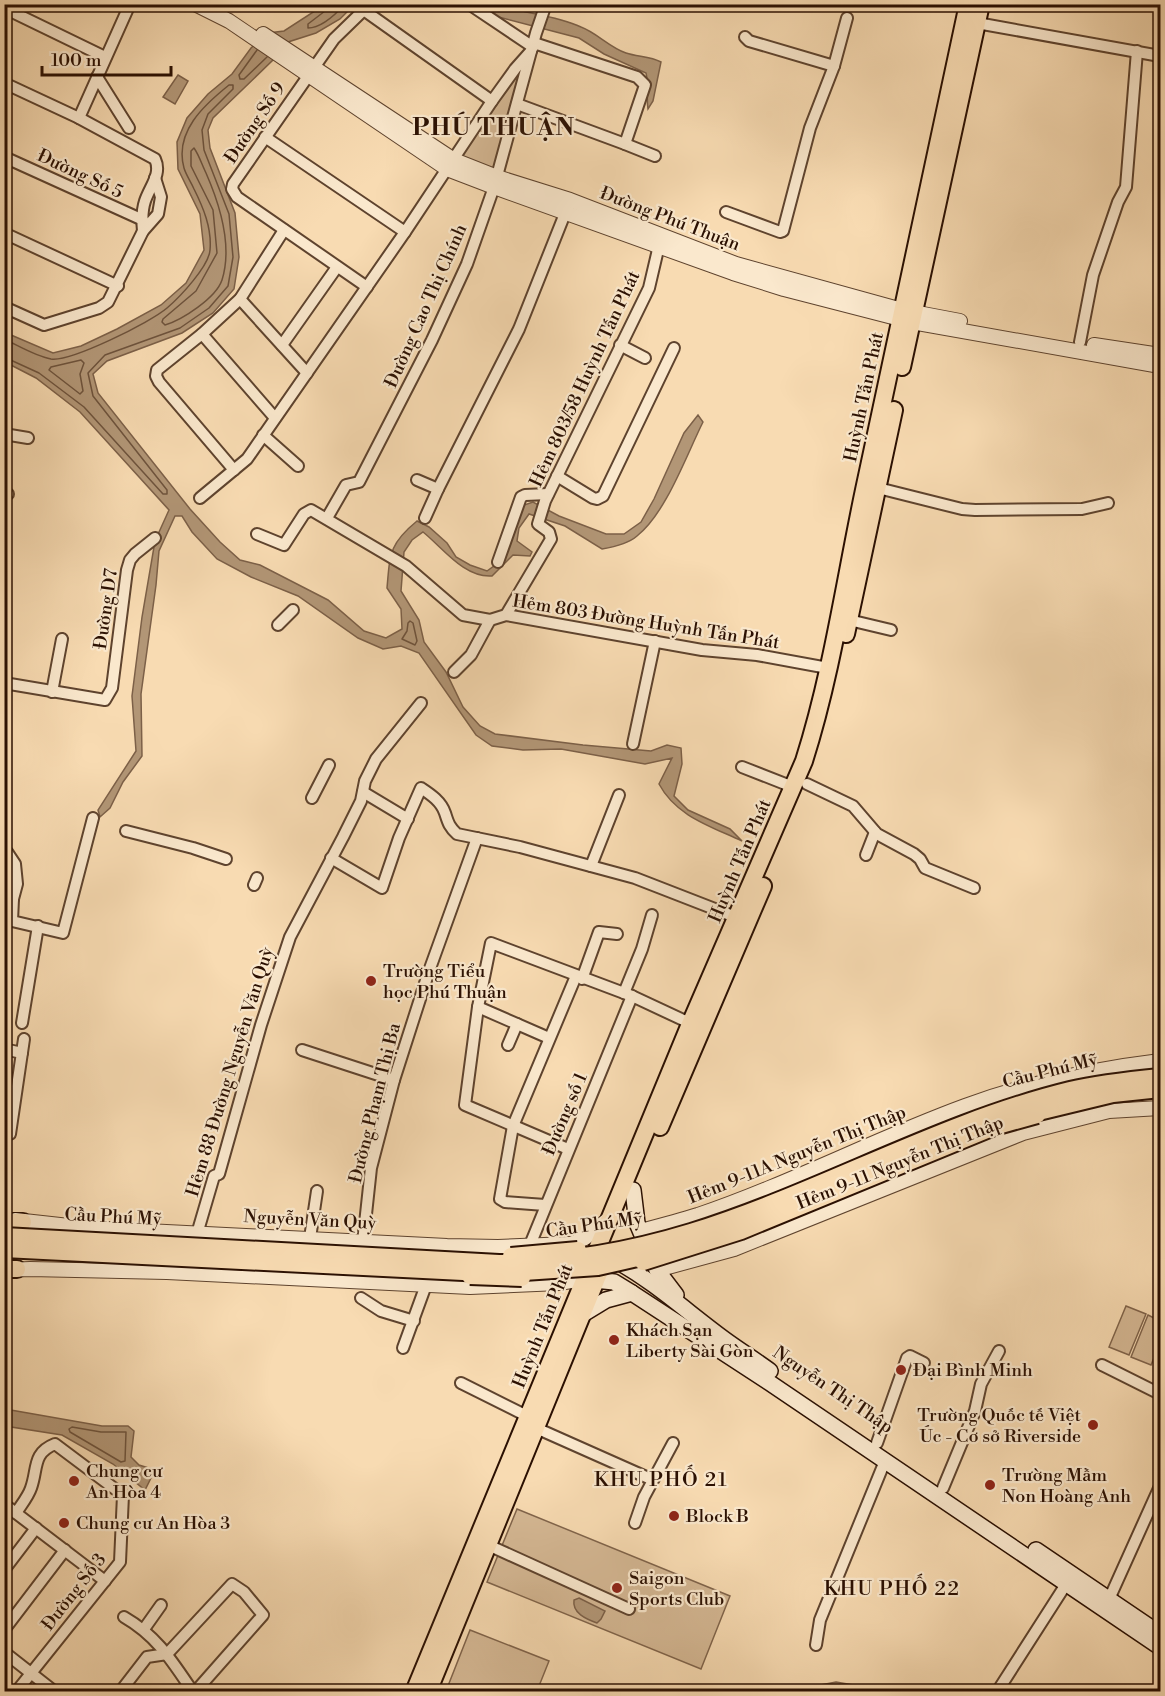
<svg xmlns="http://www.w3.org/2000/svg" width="1165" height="1696" viewBox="0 0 1165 1696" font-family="'Libre Bodoni',serif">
	<rect width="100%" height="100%" fill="#f8dbb2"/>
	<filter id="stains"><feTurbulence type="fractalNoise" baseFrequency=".00333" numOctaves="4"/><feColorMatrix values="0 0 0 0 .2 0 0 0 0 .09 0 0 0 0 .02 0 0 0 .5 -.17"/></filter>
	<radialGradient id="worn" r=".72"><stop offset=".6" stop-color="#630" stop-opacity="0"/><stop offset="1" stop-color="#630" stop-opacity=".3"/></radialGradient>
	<g fill="#d5b894" stroke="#80644b" stroke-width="1.5">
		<polygon points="519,70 522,70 494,172 463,163 462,154"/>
		<polygon points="1126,1306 1146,1314 1129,1355 1109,1347"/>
		<polygon points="1148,1315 1160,1321 1160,1343 1151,1365 1131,1357"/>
		<polygon points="517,1509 730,1596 701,1669 487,1582"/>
		<polygon points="470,1630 549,1661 537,1691 446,1691"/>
	</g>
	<g fill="#b29676" stroke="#7c6048" stroke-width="1.5">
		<path d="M324,5H354L340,19L316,33L285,43L273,60L213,118L208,130L210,148L235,213L239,257L234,289L213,313L182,333L107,361L93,374L98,393L190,509L220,542L240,560L260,565L328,600L364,631L386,638L402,629L401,609L387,588C390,554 389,544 417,521L429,527L447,543L456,557L470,565L487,571L498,563L518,507L533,502L559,516L606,534H624L641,522L654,499L684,433L698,415L703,422C686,456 666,513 637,536C628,544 614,547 602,549L565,526L529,514L519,528L517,541L532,552L530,556L513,555L492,576C464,578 443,548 423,532L412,540L404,552L401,591L419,620L424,642L446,672L463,707L480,726L495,734L583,745L651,751L667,745L681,748L682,764L674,796L688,810L730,829L742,841C710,826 676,816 659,784L672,758L645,764L561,749L523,750L492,746L476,735L419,653L401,646L383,649L358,638L298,596L251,577L217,559L192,532L182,516H175L159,551L156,585L141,694L142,756L123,782L110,808L100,817L98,810L136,751L132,696L142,617L155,541L169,510L80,412L36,378L5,362L4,332L53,353L81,346L117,329L161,305L186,283L204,250L200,214L178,169L177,142L187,118L208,94L232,74L251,48L268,33L284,31Z"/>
		<path d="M478,5H502L505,7C530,14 557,16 581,27C597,33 609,47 626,53C638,57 650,56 661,62L653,101L648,109C646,96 649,85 646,73L604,54L579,38L495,16Z"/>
		<polygon points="178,75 188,81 175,104 163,97"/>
		<polygon points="5,1409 102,1426 128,1426 134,1431 131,1457 139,1465 155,1470 145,1490 113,1464 62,1435 5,1426"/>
		<path d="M579,1598L605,1611L601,1619L597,1623C586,1619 572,1613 574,1600Z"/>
		<polygon points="836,1682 859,1686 867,1691 785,1691 790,1689 805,1688"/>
	</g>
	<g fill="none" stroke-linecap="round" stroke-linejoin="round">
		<g stroke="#6e533c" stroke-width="1.5">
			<path d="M327,4L325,11L308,24V28C321,28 336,14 345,4"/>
			<polyline points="257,50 239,75 240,79 244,79 267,57"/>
			<path d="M194,148C199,155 202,165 206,173C220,205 233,245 222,280C216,298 182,320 165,325L162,322L163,319L196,291L217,253L213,210L191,166V151Z"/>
			<path d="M4,339C19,346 35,356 51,359C71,362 151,322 167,308C180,297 209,266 210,250C212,228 203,207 194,189C191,182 186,175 184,168C174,132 204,105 229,85H233V89L208,114L202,130L204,150L229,214L233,257L228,286L209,308L180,328L105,355L88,373L93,396L167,490V494H163L84,407L39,373L4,357"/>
			<polygon points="81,360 84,363 80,374 83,391 80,394 49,370 51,367"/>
			<polygon points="410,621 413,623 417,641 415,645 402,639 407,631 408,623"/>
			<polygon points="72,1427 101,1432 126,1432 125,1461 121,1462 70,1432 69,1429"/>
		</g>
		<g stroke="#5e432e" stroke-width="14">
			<g id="minor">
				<polyline points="469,4 533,47"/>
				<polyline points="4,8 105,57"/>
				<polyline points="365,11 492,101"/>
				<polyline points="977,23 1160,56"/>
				<polyline points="745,37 749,41 834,66"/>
				<polyline points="97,77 129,128"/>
				<path d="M4,83L79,118L155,159C162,174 150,186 145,201C142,210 142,221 143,231"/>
				<polyline points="517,104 625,144 645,85 637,77 534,43"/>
				<polyline points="79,118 130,4"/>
				<polyline points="265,137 405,232"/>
				<polyline points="625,144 655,156"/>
				<polyline points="4,157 143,220"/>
				<polyline points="726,212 780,232 783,231 810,128 834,66 847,18"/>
				<polyline points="4,233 118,286"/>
				<polyline points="367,287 237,197 232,189 233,184 334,39 370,4"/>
				<polyline points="240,299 307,373"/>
				<polyline points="4,307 44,325 99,308 108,302 143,231 158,214 161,197 155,178"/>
				<polyline points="202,334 275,418"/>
				<polyline points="1080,342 1093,275 1118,202 1126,187 1137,51"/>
				<polyline points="282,345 337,267"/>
				<polyline points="620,345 645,358"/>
				<polyline points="4,434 28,438"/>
				<polyline points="263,435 298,466"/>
				<polyline points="234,470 159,382 156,376 157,370 202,334 240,299 284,230"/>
				<polyline points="557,476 593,498 597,499 603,496 674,348"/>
				<polyline points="417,480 438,489"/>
				<polyline points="878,488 962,509 975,510 1082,509 1108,503"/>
				<polyline points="4,494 8,494"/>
				<polyline points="200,498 247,459 254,449 405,232 492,101 515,69 531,51"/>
				<polyline points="327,518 346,485 359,482 432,340 467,264 494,187 536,33 546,4"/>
				<polyline points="425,518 438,489 519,329 568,206"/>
				<polyline points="257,534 284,545 304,514 311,510 406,566 463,615 490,620 506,615 702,650 757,655 828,668"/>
				<polyline points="498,562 521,497 525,495 548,494"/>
				<polyline points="506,615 551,539 549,532 538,524 545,501 649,288 660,241"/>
				<polyline points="849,620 891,630"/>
				<polyline points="278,625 293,610"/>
				<polyline points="454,672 471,655 490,620"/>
				<polyline points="4,683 105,700 112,688 127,570 130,560 135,554 155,538"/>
				<polyline points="52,692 62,639"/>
				<polyline points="633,744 655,641"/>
				<polyline points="742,767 793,787"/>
				<polyline points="807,784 853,806 877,834 914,854 920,859 925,868 974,888"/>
				<polyline points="363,792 408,819"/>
				<polyline points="312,798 329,765"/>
				<polyline points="126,831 193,848 226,859"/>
				<polyline points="7,852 15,864 17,884 13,899"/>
				<polyline points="866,855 875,832"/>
				<path d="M331,858L382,888L399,838L421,788C430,794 441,801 445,813C448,822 449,827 457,834L520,847L635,878L738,918"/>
				<polyline points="591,866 619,795"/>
				<polyline points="254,885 257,878"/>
				<polyline points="4,899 13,899 12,921 63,933 93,818"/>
				<polyline points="582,979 599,932 617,934"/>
				<polyline points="624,993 642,949 652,915"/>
				<polyline points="478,1007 549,1038"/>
				<polyline points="22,1023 38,926"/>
				<polyline points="508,1045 517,1024"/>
				<polyline points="4,1049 22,1053"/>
				<polyline points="302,1050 394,1080"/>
				<polyline points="10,1134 24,1039"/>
				<polyline points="568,1149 465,1105 478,1007 491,943 632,996 694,1025"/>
				<polyline points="545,1205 505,1202 500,1199 513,1126 576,976"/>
				<polyline points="197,1234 214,1176 219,1174 261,1025 290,937 343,837 361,801 365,781 376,759 421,703"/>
				<polyline points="310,1238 317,1191"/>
				<polyline points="363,1242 371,1168 394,1080 428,974 477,838"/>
				<polyline points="530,1245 632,996"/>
				<polyline points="361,1298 381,1311 414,1321"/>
				<polyline points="403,1348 426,1285"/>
				<polyline points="1102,1365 1160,1394"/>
				<polyline points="461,1383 527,1416"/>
				<polyline points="536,1428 653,1480"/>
				<polyline points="877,1443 907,1358 910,1356 924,1363"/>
				<polyline points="943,1488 975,1411 981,1384 999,1351"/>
				<polyline points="4,1504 105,1581"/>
				<path d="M16,1513C21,1505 28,1497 31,1488C38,1469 32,1453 55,1444L123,1495L120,1562L16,1692"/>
				<polyline points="635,1523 644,1497 673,1443"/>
				<polyline points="488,1545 629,1609"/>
				<polyline points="4,1570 36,1528"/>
				<polyline points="1106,1606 1160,1486"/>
				<path d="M124,1617C157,1636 172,1661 193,1692"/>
				<polyline points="144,1629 161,1605"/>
				<polyline points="4,1630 65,1550"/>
				<polyline points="816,1645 820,1620 885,1461"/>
				<polyline points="4,1652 55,1692"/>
				<polyline points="167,1654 232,1584 244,1592 263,1615 195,1692"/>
				<polyline points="120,1692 147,1657 167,1654"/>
				<polyline points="997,1692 1070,1578"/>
			</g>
		</g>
		<g stroke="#5e432e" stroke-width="16">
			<g id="tertiary">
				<polyline points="195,4 229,21 447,169 494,187 733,273 784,289 912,322 1160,366"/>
				<polyline points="263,34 454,160 497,177 570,200 736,264 902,310 960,321"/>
				<polyline points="1094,345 1160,355"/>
				<polyline points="15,1220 87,1228 447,1246 498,1247 568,1244"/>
				<path d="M641,1231C660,1226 679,1221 698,1215C789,1184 875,1139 965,1106C1028,1083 1093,1069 1160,1061"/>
				<polyline points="571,1244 585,1238 610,1218"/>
				<polyline points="7,1270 30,1269 167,1272 470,1287 559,1283 583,1279"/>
				<polyline points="657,1270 734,1249 1023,1133 1109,1111 1160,1108"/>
			</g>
		</g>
		<g stroke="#2b1002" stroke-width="18">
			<g id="secondary">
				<polyline points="633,1190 637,1223 657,1270 676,1295"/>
				<path d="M611,1258C653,1280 687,1312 724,1339C739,1350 755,1360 770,1371"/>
				<polyline points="584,1279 614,1282 632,1293 770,1383 1160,1647"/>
				<polyline points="583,1314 606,1300 632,1293"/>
				<polyline points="1036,1550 1160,1634"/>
			</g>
		</g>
		<g stroke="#2b1002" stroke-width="20">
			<g id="primary">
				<polyline points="902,367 981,4"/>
				<polyline points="846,634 894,410"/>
				<polyline points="660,1127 763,886"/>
				<polyline points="4,1222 23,1222"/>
				<polyline points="4,1269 17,1269"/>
				<path d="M414,1692L690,1024L804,761C832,673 845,580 864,490C899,328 934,166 968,4"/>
				<polyline points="428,1692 606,1256"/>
			</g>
		</g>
		<use href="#minor" stroke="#fae8cd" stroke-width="10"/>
		<use href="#tertiary" stroke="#fae8cd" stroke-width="14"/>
		<use href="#secondary" stroke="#fae8cd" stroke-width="15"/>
		<use href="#primary" stroke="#f8dbb2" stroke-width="16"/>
		<g stroke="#2b1002" stroke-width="20" stroke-linecap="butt">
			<g id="primary-bridge">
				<polyline points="511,1256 578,1250"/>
				<polyline points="643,1262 741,1231 994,1127 1037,1115"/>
				<polyline points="470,1276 522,1278"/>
			</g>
		</g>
		<g stroke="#2b1002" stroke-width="20" stroke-linecap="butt">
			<g id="trunk-bridge">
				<polyline points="1022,1116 1113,1094 1160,1089"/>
				<path d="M4,1236L499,1263C564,1262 629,1251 691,1232C820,1192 939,1122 1070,1090C1100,1083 1130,1080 1160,1077"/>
				<polyline points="4,1249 483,1273"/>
				<polyline points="509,1273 598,1267 655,1254"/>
			</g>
		</g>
		<use href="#primary-bridge" stroke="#f8dbb2" stroke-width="16"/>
		<use href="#trunk-bridge" stroke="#f8dbb2" stroke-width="16"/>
	</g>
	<g fill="#8f2418" stroke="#fae8cd" stroke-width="2">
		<circle cx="371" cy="981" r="6"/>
		<circle cx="614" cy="1340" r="6"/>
		<circle cx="901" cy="1370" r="6"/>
		<circle cx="1093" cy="1425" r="6"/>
		<circle cx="74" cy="1481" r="6"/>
		<circle cx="990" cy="1485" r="6"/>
		<circle cx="674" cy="1516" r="6"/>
		<circle cx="64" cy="1523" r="6"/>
		<circle cx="617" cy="1588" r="6"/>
	</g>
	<g text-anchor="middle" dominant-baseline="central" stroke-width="4.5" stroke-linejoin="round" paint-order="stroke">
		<g font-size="18" fill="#2b1002" stroke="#fae8cd">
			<text transform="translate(255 123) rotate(-56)">Đường Số 9</text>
			<text transform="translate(80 174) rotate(25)">Đường Số 5</text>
			<text transform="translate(670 219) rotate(21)">Đường Phú Thuận</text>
			<text transform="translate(426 306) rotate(-66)">Đường Cao Thị Chính</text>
			<text transform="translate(585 379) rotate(-65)">Hẻm 803/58 Huỳnh Tấn Phát</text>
			<text transform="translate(864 397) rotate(-78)">Huỳnh Tấn Phát</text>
			<text transform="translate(106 609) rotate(-82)">Đường D7</text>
			<text transform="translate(646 622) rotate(9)">Hẻm 803 Đường Huỳnh Tấn Phát</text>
			<text transform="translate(740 861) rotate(-67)">Huỳnh Tấn Phát</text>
			<text transform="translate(1050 1071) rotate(-14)">Cầu Phú Mỹ</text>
			<text transform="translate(230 1072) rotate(-73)">Hẻm 88 Đường Nguyễn Văn Quỳ</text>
			<text transform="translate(375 1103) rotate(-76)">Đường Phạm Thị Ba</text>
			<text transform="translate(565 1114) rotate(-67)">Đường số 1</text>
			<text transform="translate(797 1155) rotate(-22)">Hẻm 9-11A Nguyễn Thị Thập</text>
			<text transform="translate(900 1163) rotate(-22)">Hẻm 9-11 Nguyễn Thị Thập</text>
			<text transform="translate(113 1217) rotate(3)">Cầu Phú Mỹ</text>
			<text transform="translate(310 1220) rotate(3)">Nguyễn Văn Quỳ</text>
			<text transform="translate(594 1225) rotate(-8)">Cầu Phú Mỹ</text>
			<text transform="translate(543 1326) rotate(-68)">Huỳnh Tấn Phát</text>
			<text transform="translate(833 1390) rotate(34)">Nguyễn Thị Thập</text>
			<text transform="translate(74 1592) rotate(-52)">Đường Số 3</text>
		</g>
		<g font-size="18" fill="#2b1002" stroke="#fae8cd" text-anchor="start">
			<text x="383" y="971">Trường Tiểu<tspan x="383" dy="21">học Phú Thuận</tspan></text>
			<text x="626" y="1330">Khách Sạn<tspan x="626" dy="21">Liberty Sài Gòn</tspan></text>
			<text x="913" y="1370">Đại Bình Minh</text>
			<text x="1081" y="1415" text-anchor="end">Trường Quốc tế Việt<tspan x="1081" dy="21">Úc - Cơ sở Riverside</tspan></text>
			<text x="86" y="1471">Chung cư<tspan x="86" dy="21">An Hòa 4</tspan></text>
			<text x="1002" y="1475">Trường Mầm<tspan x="1002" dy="21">Non Hoàng Anh</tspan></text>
			<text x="686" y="1516">Block B</text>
			<text x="76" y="1523">Chung cư An Hòa 3</text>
			<text x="629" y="1578">Saigon<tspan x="629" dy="21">Sports Club</tspan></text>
		</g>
		<g font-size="20" letter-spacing="1.5" fill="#2b1002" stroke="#fae8cd">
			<text x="661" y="1480">KHU PHỐ 21</text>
			<text x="892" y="1589">KHU PHỐ 22</text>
		</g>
		<g font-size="24" font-weight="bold" letter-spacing="1.5" fill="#2b1002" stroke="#fae8cd">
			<text x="494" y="128">PHÚ THUẬN</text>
		</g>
	</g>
	<rect width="1165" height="1696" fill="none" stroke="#f8dbb2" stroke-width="24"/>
	<rect x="6" y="6" width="1153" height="1684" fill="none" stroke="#2b1002" stroke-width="3"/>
	<rect x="12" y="12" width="1141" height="1672" fill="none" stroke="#2b1002" stroke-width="1.5"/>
	<path d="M42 66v9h129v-9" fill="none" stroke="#2b1002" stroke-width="3"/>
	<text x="51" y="66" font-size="18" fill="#2b1002" stroke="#fae8cd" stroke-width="4.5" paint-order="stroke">100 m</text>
	<rect width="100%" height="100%" filter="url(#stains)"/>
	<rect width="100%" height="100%" fill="url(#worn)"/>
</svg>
